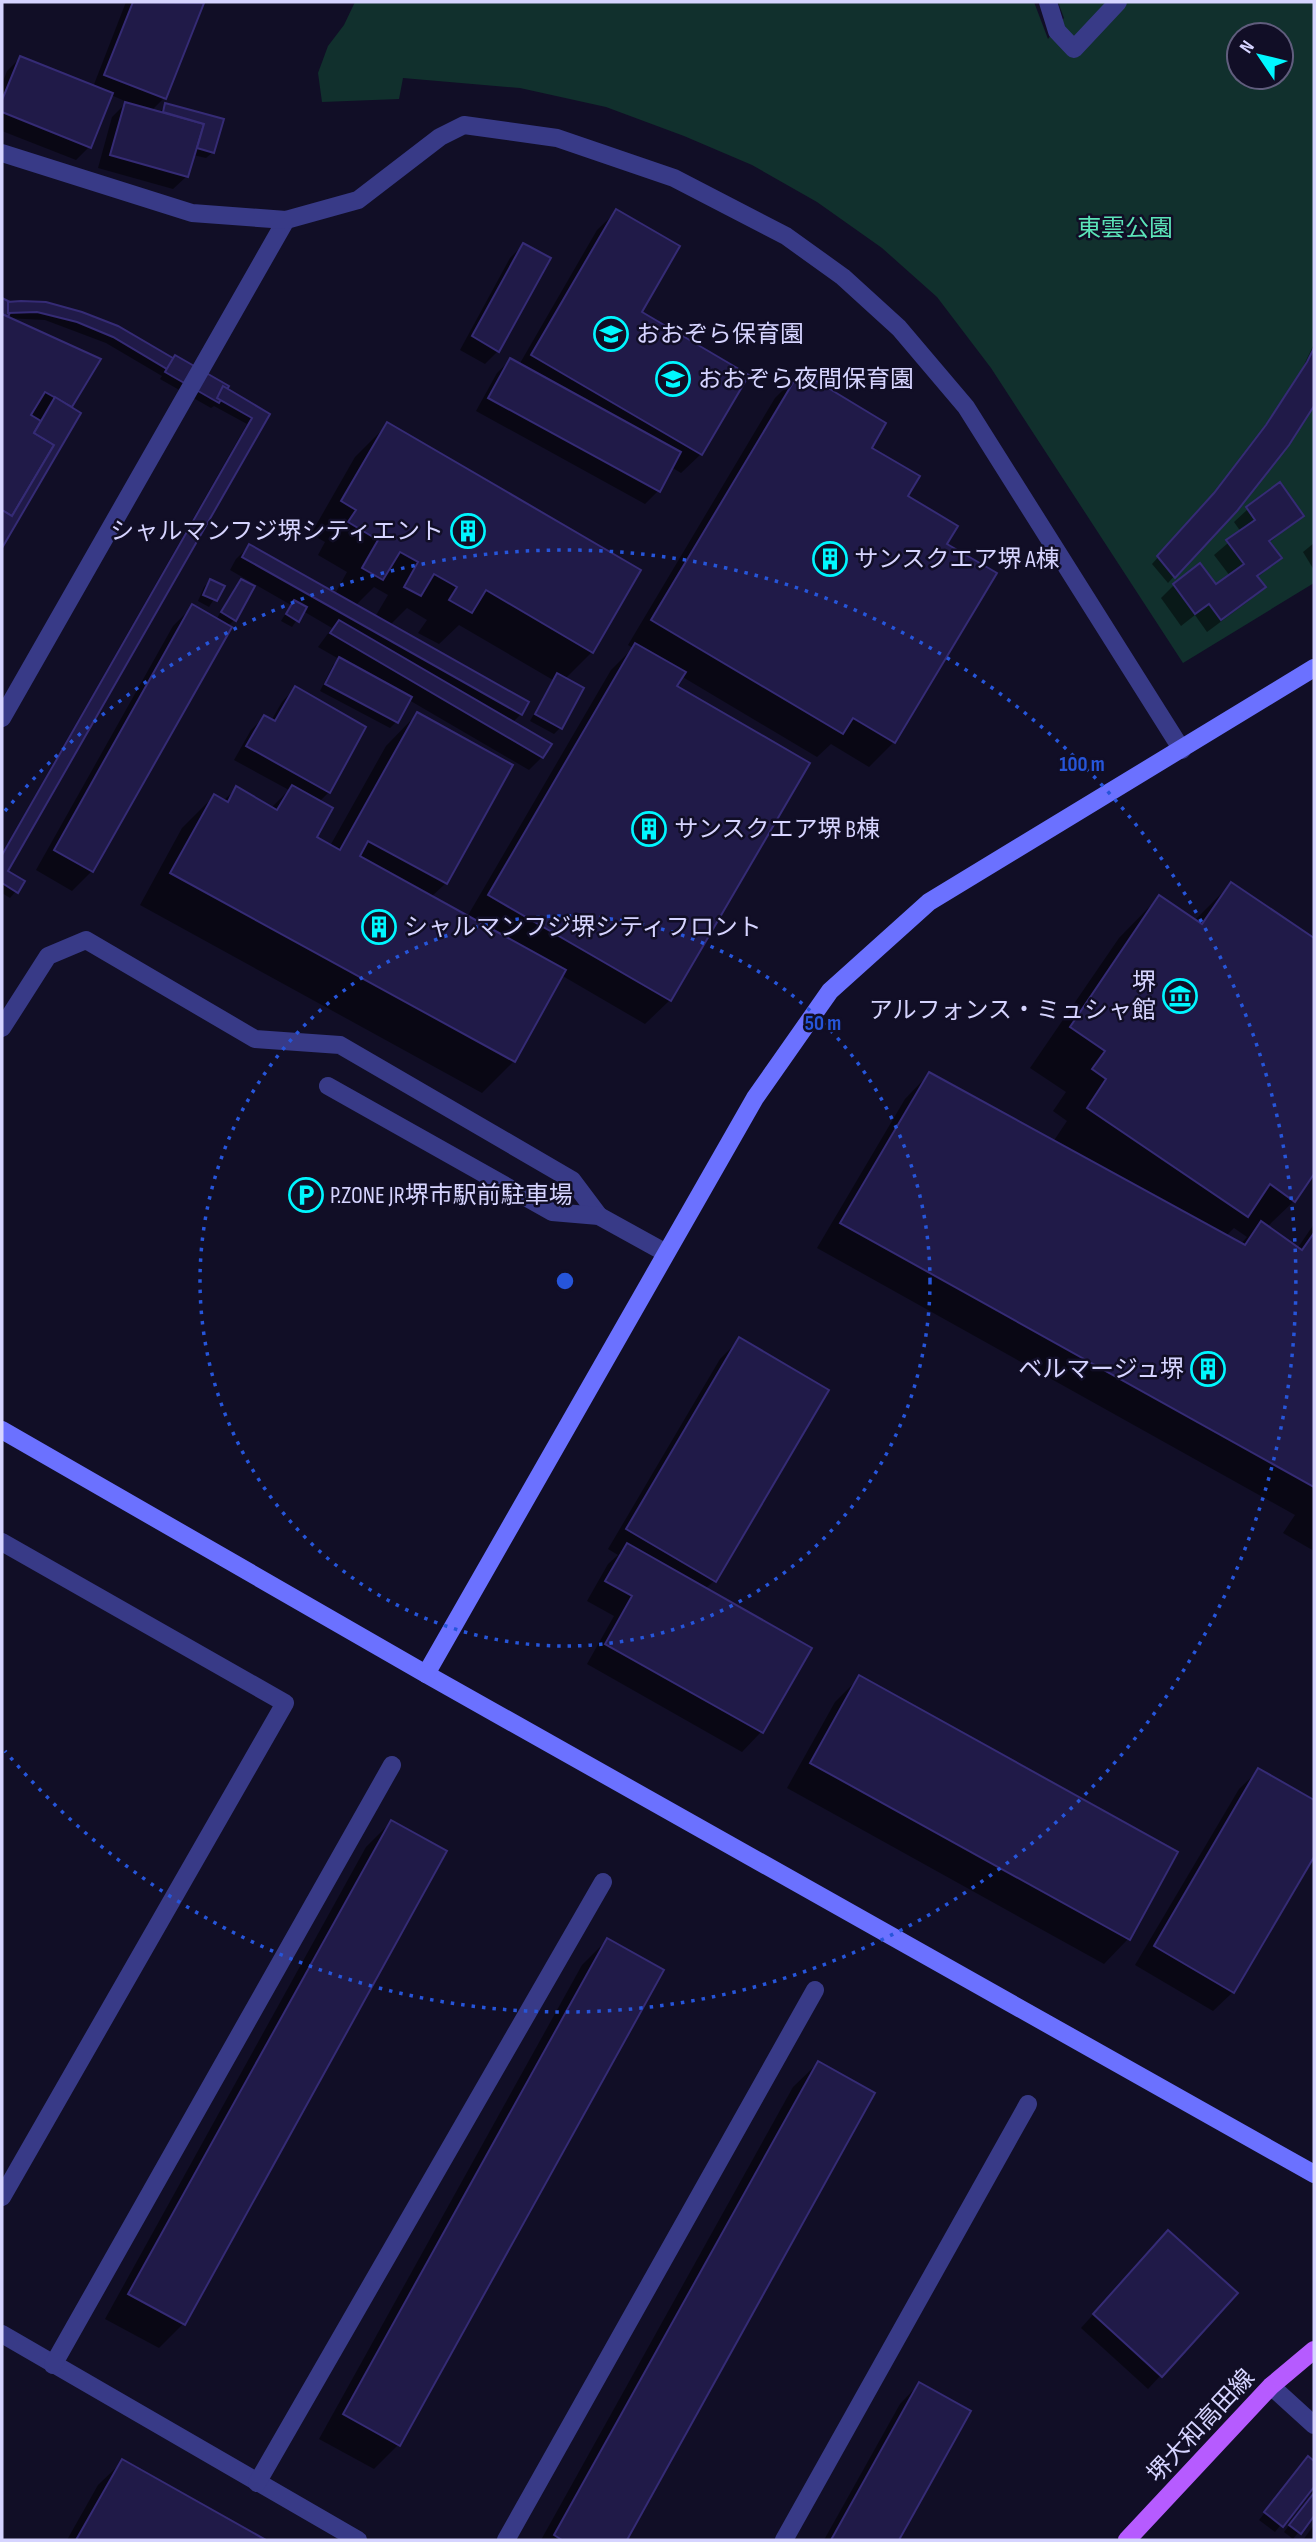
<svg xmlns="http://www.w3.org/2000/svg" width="1316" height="2542" viewBox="0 0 1316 2542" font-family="'Sofia Sans Condensed','Noto Sans JP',sans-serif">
	<rect width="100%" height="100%" fill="#110e26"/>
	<path fill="#11302d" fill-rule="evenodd" d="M355,2H1034L1048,39L1064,18L1058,2H1314V583L1183,663L991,368L937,297L882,248L817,202L752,165L684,136L606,107L520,88L403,78L399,99L322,102L318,73L328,46L344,25ZM1239,35H1281V77H1239Z"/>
	<g fill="#0007" fill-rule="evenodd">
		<polygon points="126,2 196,2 202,4 164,98 151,111 159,113 166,105 222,121 213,152 206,158 193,155 187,176 173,189 98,168 112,117 127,102 111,95 89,147 76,160 2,131 2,84 7,71 20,58 93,87"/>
		<polygon points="617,211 639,313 701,454 681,473 671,467 658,491 645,504 476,411 497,373 510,360 519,365 597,230"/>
		<polygon points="523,245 498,351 485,364 460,350 510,258"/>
		<polygon points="2,300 9,304 56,306 268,414 6,872 16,891 10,898 2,893 2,853 247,424 214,406 211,408 160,379 162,376 106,343 45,320 6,318 99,360 69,408 78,413 2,544"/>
		<polygon points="1314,344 1314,403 1288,444 1235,510 1168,583 1152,564 1208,502 1260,433 1301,371"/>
		<polygon points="800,373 869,448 945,545 894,742 869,767 831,744 817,757 681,676 675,686 670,1000 645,1024 561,975 514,1061 482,1093 140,905 182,828 214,796 223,801 236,789 271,808 289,790 234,760 251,730 264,717 271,721 282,702 295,688 329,792 319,802 315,838 330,846 386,746 417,714 446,883 431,897 467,917 611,670 633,648 628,645 775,398"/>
		<path d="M387,425L592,652L565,679L582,689L560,728L554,734L530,721L553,680L459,625L439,644L418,633L427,620L407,608L390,625L521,714L512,723L542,757L529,770L409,700L396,722L390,728L320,691L333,665L339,659L318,647L332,628L303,611L292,627L281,621L291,605L230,570L236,559L249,546L335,594L347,572L318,555L325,542L311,534L355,457ZM374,587L388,595L375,617L355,606Z"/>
		<polygon points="1248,509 1302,515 1269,543 1280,558 1257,578 1263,587 1250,600 1207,632 1195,615 1181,626 1161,598 1174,585 1216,587 1230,576 1214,555 1241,532 1234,522"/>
		<polygon points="1314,543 1314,570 1303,552"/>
		<polygon points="210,581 222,586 209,607 198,601 204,587"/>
		<polygon points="241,581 253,587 234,620 228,626 92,871 72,891 36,870 173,626 192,607 216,620 235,587"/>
		<path d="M1231,884L1314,940V1171L1294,1201L1267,1227L1297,1249L1314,1224V1551L1283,1533L1295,1515L817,1248L905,1099L929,1074L1053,1142L1067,1121L1053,1111L1066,1092L1030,1068L1119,938L1159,897L1194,921ZM1234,1228L1247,1237L1241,1244L1226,1236Z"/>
		<polygon points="740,1339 714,1581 705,1589 809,1649 761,1732 742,1752 587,1664 614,1616 587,1601 608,1564 618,1555 608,1549 720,1359"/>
		<polygon points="860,1677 1176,1853 1128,1939 1104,1964 787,1788 835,1702"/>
		<polygon points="1259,1770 1314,1802 1314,1854 1233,1992 1213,2011 1135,1965 1239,1789"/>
		<polygon points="391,1822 183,2324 159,2348 105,2319 366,1847"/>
		<polygon points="607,1940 398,2445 374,2469 319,2439 582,1965"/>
		<polygon points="818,2063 873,2094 625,2540 541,2540 793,2087"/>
		<polygon points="1155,2246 1161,2375 1148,2389 1081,2328"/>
		<polygon points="919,2384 969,2412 897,2540 824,2540 900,2404"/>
		<polygon points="1308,2458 1314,2463 1314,2484 1275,2532 1259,2520"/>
		<polygon points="123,2461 262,2540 67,2540 98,2485"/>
		<polygon points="1314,2494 1314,2513 1293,2539 1284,2532"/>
		<polygon points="1314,2525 1314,2540 1303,2540"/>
	</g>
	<g fill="#201a48" stroke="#352b75" stroke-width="2">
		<polygon points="133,2 204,3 166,99 104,75"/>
		<polygon points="20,56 113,93 91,148 2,112 2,100"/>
		<polygon points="125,102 204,124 188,177 110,155"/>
		<polygon points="165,103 224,119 214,153 197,148 204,124 163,112"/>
		<polygon points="616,209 680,246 642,312 749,375 702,455 531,355"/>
		<polygon points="523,243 551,258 499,352 472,336"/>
		<polygon points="2,298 14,304 8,317 2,314"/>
		<polygon points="21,301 46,302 82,312 118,326 178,361 172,372 113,337 77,322 37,312 8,313 8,302"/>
		<polygon points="2,314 101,359 72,407 45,392 31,415 41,421 34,433 54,445 12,516 2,510"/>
		<polygon points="1314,348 1314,406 1289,445 1237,511 1175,578 1157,556 1214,493 1266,425 1307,362"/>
		<polygon points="175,355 229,386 219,403 165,372"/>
		<polygon points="510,358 681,452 660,492 488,398"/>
		<polygon points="800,371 886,423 872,448 920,476 908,496 958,526 947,544 997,573 895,743 853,718 843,734 651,620"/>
		<polygon points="223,386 270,414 8,871 25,881 18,893 2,883 2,855 252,418 217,398"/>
		<polygon points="55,397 81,413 2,548 2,510 12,516 54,445 34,433"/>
		<polygon points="387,422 641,570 593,653 486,590 472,613 449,600 457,587 434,574 421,596 404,587 418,562 400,552 383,580 362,568 378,540 348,522 356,510 341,501"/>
		<polygon points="1280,482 1304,516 1269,541 1282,558 1257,576 1266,587 1221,620 1209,604 1195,614 1173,584 1200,563 1216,584 1244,564 1226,540 1255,520 1246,507"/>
		<polygon points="249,544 529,702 522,715 242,557"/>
		<polygon points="210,579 225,586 217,601 203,595"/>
		<polygon points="241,579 255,586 236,621 221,612"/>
		<polygon points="294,600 307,607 299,622 286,614"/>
		<polygon points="192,604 232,627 93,872 54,850"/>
		<polygon points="339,620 552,744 543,758 330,633"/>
		<polygon points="635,643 686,672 677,686 810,763 671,1001 488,895"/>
		<polygon points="339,657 412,697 398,723 325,684"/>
		<polygon points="557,673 584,688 562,729 535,714"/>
		<polygon points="295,686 366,727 330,793 246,746 264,715 275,721"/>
		<polygon points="417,712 513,765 447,884 368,841 360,856 566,970 515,1062 170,873 214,794 228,802 236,786 277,810 292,785 333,808 317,837 340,850"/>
		<polygon points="1231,882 1314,938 1314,1174 1295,1202 1270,1184 1248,1217 1087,1108 1106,1079 1092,1069 1105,1051 1070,1027 1159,895 1202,924"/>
		<polygon points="929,1072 1245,1245 1261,1221 1302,1250 1314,1233 1314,1487 840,1223"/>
		<polygon points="739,1337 829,1390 716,1582 626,1529"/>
		<polygon points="627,1543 812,1648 763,1733 605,1644 632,1596 605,1581"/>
		<polygon points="859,1675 1178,1852 1130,1940 810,1763"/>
		<polygon points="1258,1768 1314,1800 1314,1857 1234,1993 1154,1946"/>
		<polygon points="391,1820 447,1851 185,2325 128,2294"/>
		<polygon points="607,1938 664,1970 400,2446 343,2414"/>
		<polygon points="818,2061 875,2093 627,2540 562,2540 554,2535"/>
		<polygon points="1168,2230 1238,2293 1162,2377 1093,2314"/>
		<polygon points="919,2382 971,2411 899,2540 831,2540"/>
		<polygon points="1308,2456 1314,2461 1314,2487 1283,2527 1264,2512"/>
		<polygon points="122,2459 266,2540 76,2540"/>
		<polygon points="1314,2493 1314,2516 1301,2534 1289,2525"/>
	</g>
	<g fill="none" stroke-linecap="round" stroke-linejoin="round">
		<g stroke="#383a87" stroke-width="18">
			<polyline points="1048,2 1057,31 1074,49 1118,2"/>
			<polyline points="2,718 286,220"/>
			<polyline points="2,1028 48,956 86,940 255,1039 340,1045 572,1180 599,1216"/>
			<polyline points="328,1086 552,1212 599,1216 666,1253"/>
			<polyline points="2,1542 285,1703 2,2197"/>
			<polyline points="2,2334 358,2540"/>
			<polyline points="53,2365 392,1765"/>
			<polyline points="257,2483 603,1882"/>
			<polyline points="506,2540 815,1990"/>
			<polyline points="784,2540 1028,2104"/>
		</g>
		<g stroke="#383a87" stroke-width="18">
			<polyline points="2,153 192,213 286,220 358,200 440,137 464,125 557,138 674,178 786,236 843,277 899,328 966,407 1182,750"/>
			<polyline points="1271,2386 1314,2425"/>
		</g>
		<g stroke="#6b71ff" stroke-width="18">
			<polyline points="2,1430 426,1674 1314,2174"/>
			<polyline points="426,1674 755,1098 830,991 929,902 1314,668"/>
		</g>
		<polyline stroke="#b65bff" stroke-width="18" points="1127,2540 1271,2386 1314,2350"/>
	</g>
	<g fill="none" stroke="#2655da" stroke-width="3.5" stroke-dasharray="3.5 7">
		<circle cx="565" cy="1281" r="365"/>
		<path d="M5 811A731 731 0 1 1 5 1751"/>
	</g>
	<defs>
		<g id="school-ring" transform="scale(1.75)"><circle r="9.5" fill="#110e26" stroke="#00f7ff" stroke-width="1.5"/><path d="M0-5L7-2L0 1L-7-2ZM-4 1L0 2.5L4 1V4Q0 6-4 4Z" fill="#00f7ff"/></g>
		<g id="building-ring" transform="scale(1.75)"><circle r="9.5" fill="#110e26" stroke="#00f7ff" stroke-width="1.5"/><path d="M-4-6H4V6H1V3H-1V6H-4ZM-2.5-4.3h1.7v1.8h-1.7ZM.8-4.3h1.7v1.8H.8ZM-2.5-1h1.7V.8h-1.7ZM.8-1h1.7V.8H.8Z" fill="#00f7ff"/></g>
		<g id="museum-ring" transform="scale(1.75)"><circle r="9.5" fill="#110e26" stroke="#00f7ff" stroke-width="1.5"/><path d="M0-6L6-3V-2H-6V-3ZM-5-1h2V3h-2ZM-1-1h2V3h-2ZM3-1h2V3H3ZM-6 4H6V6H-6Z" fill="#00f7ff"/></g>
		<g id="parking-ring" transform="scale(1.75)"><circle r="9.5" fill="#110e26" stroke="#00f7ff" stroke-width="1.5"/><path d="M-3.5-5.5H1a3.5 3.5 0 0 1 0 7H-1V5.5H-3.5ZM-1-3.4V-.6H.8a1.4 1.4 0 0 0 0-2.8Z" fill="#00f7ff"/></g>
	</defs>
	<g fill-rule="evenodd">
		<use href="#school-ring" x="611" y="334"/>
		<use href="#school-ring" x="673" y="379"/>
		<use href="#building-ring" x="468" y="531"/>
		<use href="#building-ring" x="830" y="559"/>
		<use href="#building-ring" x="649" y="829"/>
		<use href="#building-ring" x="379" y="927"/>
		<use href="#museum-ring" x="1180" y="996"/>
		<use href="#parking-ring" x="306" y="1195"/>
		<use href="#building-ring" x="1208" y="1369"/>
	</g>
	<g text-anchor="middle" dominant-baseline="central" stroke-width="5" stroke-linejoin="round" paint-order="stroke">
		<g font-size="24" fill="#5be3b8" stroke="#110e26">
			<text x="1125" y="228">東雲公園</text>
		</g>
		<g font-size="24" fill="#d6d4ff" stroke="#110e26" text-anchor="start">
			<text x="636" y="334">おおぞら保育園</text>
			<text x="698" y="379">おおぞら夜間保育園</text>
			<text x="444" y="531" text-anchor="end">シャルマンフジ堺シティエント</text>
			<text x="854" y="559">サンスクエア堺 A棟</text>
			<text x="674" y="829">サンスクエア堺 B棟</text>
			<text x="404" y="927">シャルマンフジ堺シティフロント</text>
			<text x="1156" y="982" text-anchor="end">堺<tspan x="1156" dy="28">アルフォンス・ミュシャ館</tspan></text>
			<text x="330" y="1195">P.ZONE JR堺市駅前駐車場</text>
			<text x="1184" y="1369" text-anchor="end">ベルマージュ堺</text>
		</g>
		<g font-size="24" fill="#d6d4ff" stroke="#110e26">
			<text transform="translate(1201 2426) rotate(-47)">堺大和高田線</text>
		</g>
	</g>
	<circle cx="565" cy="1281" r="10" fill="#2655da" stroke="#110e26" stroke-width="3.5"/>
	<g font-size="21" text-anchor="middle" font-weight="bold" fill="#2655da" stroke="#110e26" stroke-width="5" stroke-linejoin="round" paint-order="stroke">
		<text x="1082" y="771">100 m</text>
		<text x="823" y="1030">50 m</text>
	</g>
	<rect width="1316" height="2542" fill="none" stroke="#d6d4ff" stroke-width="7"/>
	<g transform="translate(1260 56) rotate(305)"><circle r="33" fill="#110e26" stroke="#605d7d" stroke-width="2"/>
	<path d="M0-5L12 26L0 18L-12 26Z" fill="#00f7ff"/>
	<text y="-10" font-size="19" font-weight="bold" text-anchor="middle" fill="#d6d4ff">N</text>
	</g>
</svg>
